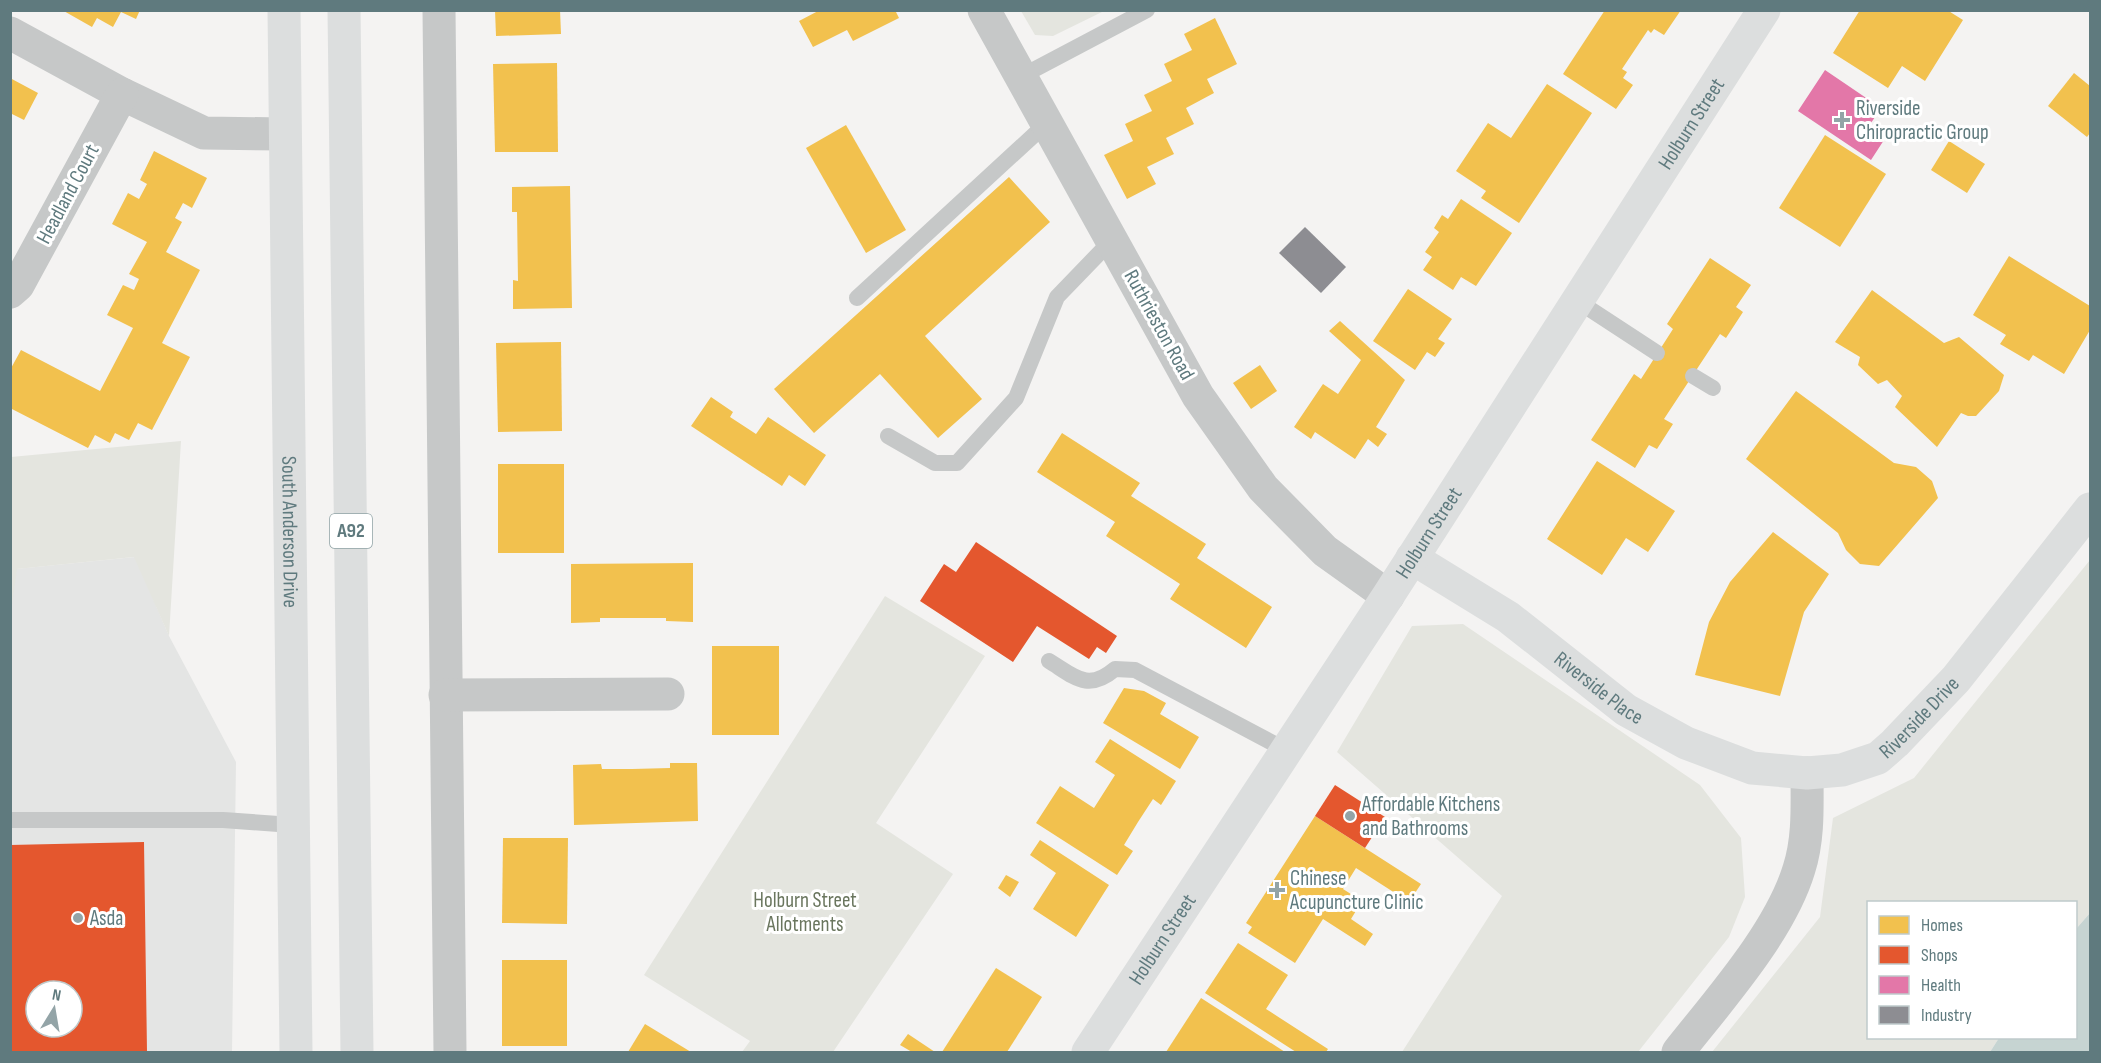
<svg xmlns="http://www.w3.org/2000/svg" width="2101" height="1063" viewBox="0 0 2101 1063" font-family="'Sofia Sans Condensed',sans-serif">
	<rect width="100%" height="100%" fill="#f4f3f2"/>
	<path fill="#e4e5e4" fill-rule="evenodd" d="M135,557L169,636L236,762L232,1052H11L10,611L16,569ZM36,991H72V1027H36Z"/>
	<g fill="#e4e5df">
		<polygon points="1021,11 1104,11 1053,36 1035,35"/>
		<polygon points="181,441 169,636 134,557 17,569 11,611 11,457"/>
		<polygon points="2090,560 2090,913 2076,929 2076,902 1868,902 1868,1038 1999,1038 1990,1052 1712,1052 1820,917 1833,818 1914,778"/>
		<polygon points="885,596 985,656 876,823 953,874 833,1052 742,1052 750,1041 644,975"/>
		<polygon points="1463,624 1700,785 1741,838 1745,897 1729,937 1638,1052 1402,1052 1502,896 1337,752 1412,626"/>
	</g>
	<polygon fill="#c6d4d2" points="2090,913 2090,1052 1990,1052 1999,1038 2076,1038 2076,929"/>
	<g fill="#f2c14e">
		<polygon points="62,10 140,10 136,19 121,12 113,27 97,18 92,27"/>
		<polygon points="495,10 560,10 561,34 496,36"/>
		<polygon points="820,10 895,10 899,18 853,41 847,30 813,47 799,21"/>
		<polygon points="1605,10 1681,10 1664,35 1654,29 1651,33 1648,30 1622,69 1627,72 1623,78 1633,85 1616,109 1563,74"/>
		<polygon points="1860,10 1947,10 1963,20 1925,81 1902,66 1888,88 1833,53"/>
		<polygon points="1215,18 1237,64 1207,79 1214,93 1186,108 1194,124 1166,138 1174,154 1147,167 1156,184 1127,199 1104,155 1133,141 1125,124 1152,111 1144,95 1172,81 1164,64 1192,50 1184,34"/>
		<polygon points="557,63 558,152 495,152 493,64"/>
		<polygon points="2074,73 2090,86 2090,133 2087,137 2048,106"/>
		<polygon points="10,78 38,93 24,120 12,114 10,117"/>
		<polygon points="1547,84 1592,113 1519,223 1481,198 1486,191 1456,171 1488,123 1511,138"/>
		<polygon points="846,125 906,230 866,253 806,148"/>
		<polygon points="1825,135 1886,174 1840,247 1779,208"/>
		<polygon points="1949,141 1985,164 1967,193 1931,170"/>
		<polygon points="154,151 207,178 192,208 183,203 175,218 182,222 166,252 200,270 162,343 190,357 152,430 138,423 129,440 115,433 110,443 95,435 88,448 10,408 10,370 21,350 100,391 133,328 107,315 123,285 134,290 139,279 129,274 147,242 112,224 128,193 139,199 147,184 140,180"/>
		<polygon points="1009,177 1050,222 925,336 982,399 938,438 880,374 814,433 774,389"/>
		<polygon points="570,186 572,308 513,309 513,280 518,281 517,212 512,212 512,187"/>
		<polygon points="1461,199 1512,233 1476,286 1461,277 1453,290 1423,270 1432,257 1425,252 1439,232 1434,228 1442,215 1448,219"/>
		<polygon points="2009,256 2090,306 2090,330 2064,374 2033,355 2029,361 2000,344 2006,335 1973,315"/>
		<polygon points="1710,258 1751,285 1736,307 1743,312 1726,338 1720,334 1664,419 1673,424 1657,449 1649,445 1635,468 1591,440 1634,374 1641,379 1673,329 1667,324"/>
		<polygon points="1408,289 1452,319 1438,339 1445,343 1435,357 1427,352 1415,370 1373,341"/>
		<polygon points="1872,290 1944,343 1959,337 2004,375 1999,391 1976,416 1968,416 1961,413 1937,447 1895,407 1902,396 1887,380 1878,384 1858,365 1860,357 1835,342"/>
		<polygon points="1340,321 1405,380 1376,427 1387,434 1378,447 1368,439 1355,459 1315,432 1311,439 1294,427 1323,384 1338,394 1361,360 1329,331"/>
		<polygon points="561,342 562,431 498,432 496,343"/>
		<polygon points="1260,365 1277,391 1251,409 1233,383"/>
		<polygon points="1796,391 1894,463 1916,467 1932,481 1938,498 1879,566 1860,564 1846,550 1838,533 1746,459"/>
		<polygon points="711,397 733,412 730,417 756,434 768,417 826,455 805,486 789,475 782,486 691,426"/>
		<polygon points="1062,433 1140,483 1131,496 1206,544 1197,558 1272,607 1246,648 1170,599 1180,584 1106,536 1115,522 1037,472"/>
		<polygon points="1597,461 1675,511 1648,552 1626,538 1602,575 1547,539"/>
		<rect x="498" y="464" width="66" height="89"/>
		<polygon points="1773,532 1829,574 1804,612 1780,696 1695,675 1709,622 1730,582"/>
		<polygon points="693,563 693,622 666,621 666,618 600,618 600,622 571,623 571,564"/>
		<rect x="712" y="646" width="67" height="89"/>
		<polygon points="1124,688 1144,691 1166,703 1160,714 1199,737 1180,769 1103,723"/>
		<polygon points="1110,739 1176,781 1161,805 1153,799 1138,822 1124,845 1133,851 1117,875 1036,823 1060,786 1094,808 1115,775 1095,762"/>
		<polygon points="670,763 697,763 698,821 574,825 573,765 601,764 602,769 632,769 670,768"/>
		<polygon points="1315,816 1421,884 1409,902 1356,868 1343,889 1362,901 1351,919 1373,934 1365,946 1323,919 1295,963 1248,933 1252,927 1246,923"/>
		<polygon points="503,838 568,838 567,924 502,923"/>
		<polygon points="1040,840 1109,885 1076,937 1033,909 1056,873 1030,855"/>
		<polygon points="1006,875 1019,882 1010,897 998,888"/>
		<polygon points="1238,943 1288,975 1266,1009 1328,1049 1326,1052 1296,1052 1205,993"/>
		<rect x="502" y="960" width="65" height="86"/>
		<polygon points="996,968 1042,997 1007,1052 942,1052"/>
		<polygon points="1201,998 1285,1052 1166,1052"/>
		<polygon points="645,1024 691,1052 628,1052"/>
		<polygon points="908,1034 935,1052 912,1052 900,1045"/>
	</g>
	<g fill="#e4572e" fill-rule="evenodd">
		<polygon points="976,542 1117,636 1106,653 1097,647 1089,659 1037,626 1013,662 920,601 944,564 956,572"/>
		<polygon points="1335,785 1385,817 1365,848 1315,816"/>
		<path d="M144,842L147,1052H10V845ZM36,991H72V1027H36Z"/>
	</g>
	<polygon fill="#e377a8" points="1825,70 1881,108 1867,129 1884,140 1871,160 1798,111"/>
	<polygon fill="#8d8d92" points="1305,227 1346,267 1321,293 1279,253"/>
	<g fill="none" stroke-linecap="round" stroke-linejoin="round">
		<g stroke="#c6c8c8" stroke-width="16">
			<polyline points="1022,76 1147,10"/>
			<polyline points="857,298 1047,123"/>
			<polyline points="1576,300 1657,353"/>
			<polyline points="1693,376 1713,388"/>
			<polyline points="888,436 935,463 957,463 1016,398 1057,297 1112,240"/>
			<path d="M1049,661C1075,677 1088,692 1115,669L1135,670L1286,750"/>
			<polyline points="10,820 223,820 292,825"/>
		</g>
		<g stroke="#c6c8c8" stroke-width="33">
			<polyline points="439,10 450,1052"/>
			<polyline points="984,10 1198,396 1263,488 1325,551 1388,596"/>
			<polyline points="10,33 122,94 204,133 284,134"/>
			<polyline points="10,292 18,285 122,94"/>
			<polyline points="445,695 668,694"/>
			<path d="M1678,1052C1719,1000 1780,932 1799,869C1809,838 1807,804 1807,773"/>
		</g>
		<g stroke="#dcdede" stroke-width="33">
			<path id="s1" d="M1412,558L1508,617L1626,710L1686,743L1752,768L1807,773L1842,770L1878,758L1895,743L1956,679L2090,509"/>
			<path id="s2" d="M1088,1052L1388,596L1764,10"/>
		</g>
		<g stroke="#dcdede" stroke-width="33">
			<path id="s3" d="M284,10L296,1052"/>
			<polyline points="344,10 357,1052"/>
		</g>
	</g>
	<g fill="#93a4a7" stroke="#fff" stroke-width="2">
		<path d="M1839 111h6v6h6v6h-6v6h-6v-6h-6v-6h6z"/>
		<circle cx="1350" cy="816" r="6"/>
		<path d="M1274 881h6v6h6v6h-6v6h-6v-6h-6v-6h6z"/>
		<circle cx="78" cy="918" r="6"/>
	</g>
	<g text-anchor="middle" dominant-baseline="central" stroke-width="6" stroke-linejoin="round" paint-order="stroke">
		<rect fill="#fff" stroke="#8fa2a5" stroke-width="1.5" x="330" y="514" width="42" height="34" rx="4.5"/>
		<g font-size="20" font-weight="bold" fill="#5f7a7e">
			<text x="351" y="531">A92</text>
		</g>
		<g font-size="21" fill="#5f7a7e" stroke="#fff" text-anchor="start">
			<text x="1856" y="108">Riverside<tspan x="1856" dy="24">Chiropractic Group</tspan></text>
			<text x="1362" y="804">Affordable Kitchens<tspan x="1362" dy="24">and Bathrooms</tspan></text>
			<text x="1290" y="878">Chinese<tspan x="1290" dy="24">Acupuncture Clinic</tspan></text>
			<text x="90" y="918">Asda</text>
		</g>
		<g font-size="21" fill="#5f7a7e" stroke="#fff">
			<text stroke="none"><textPath href="#s2" startOffset="1107">Holburn Street</textPath></text>
			<text transform="translate(68 194) rotate(-62)">Headland Court</text>
			<text transform="translate(1159 325) rotate(61)">Ruthrieston Road</text>
			<text stroke="none"><textPath href="#s3" startOffset="522">South Anderson Drive</textPath></text>
			<text stroke="none"><textPath href="#s2" startOffset="621">Holburn Street</textPath></text>
			<text stroke="none"><textPath href="#s1" startOffset="228">Riverside Place</textPath></text>
			<text stroke="none"><textPath href="#s1" startOffset="588">Riverside Drive</textPath></text>
			<text stroke="none"><textPath href="#s2" startOffset="135">Holburn Street</textPath></text>
		</g>
		<g font-size="21" fill="#6a765e" stroke="#fff">
			<text x="805" y="900">Holburn Street<tspan x="805" dy="24">Allotments</tspan></text>
		</g>
	</g>
	<rect width="2101" height="1063" fill="none" stroke="#5f7a7e" stroke-width="24"/>
	<rect x="1867" y="901" width="210" height="138" fill="#ffffff" stroke="#bfcacb" stroke-width="1.5"/>
	<rect x="1879" y="916" width="30" height="18" fill="#f2c14e" stroke="#bfcacb" stroke-width="1.5"/>
	<text x="1921" y="931" font-size="18" fill="#5f7a7e">Homes</text>
	<rect x="1879" y="946" width="30" height="18" fill="#e4572e" stroke="#bfcacb" stroke-width="1.5"/>
	<text x="1921" y="961" font-size="18" fill="#5f7a7e">Shops</text>
	<rect x="1879" y="976" width="30" height="18" fill="#e377a8" stroke="#bfcacb" stroke-width="1.5"/>
	<text x="1921" y="991" font-size="18" fill="#5f7a7e">Health</text>
	<rect x="1879" y="1006" width="30" height="18" fill="#8d8d92" stroke="#bfcacb" stroke-width="1.5"/>
	<text x="1921" y="1021" font-size="18" fill="#5f7a7e">Industry</text>
	<g transform="translate(54 1009) rotate(11)"><circle r="28" fill="#ffffff" stroke="#bfcacb" stroke-width="1.5"/>
	<path d="M0-4.5L10 22L0 15L-10 22Z" fill="#93a4a7"/>
	<text y="-9" font-size="16" font-weight="bold" text-anchor="middle" fill="#5f7a7e">N</text>
	</g>
</svg>
